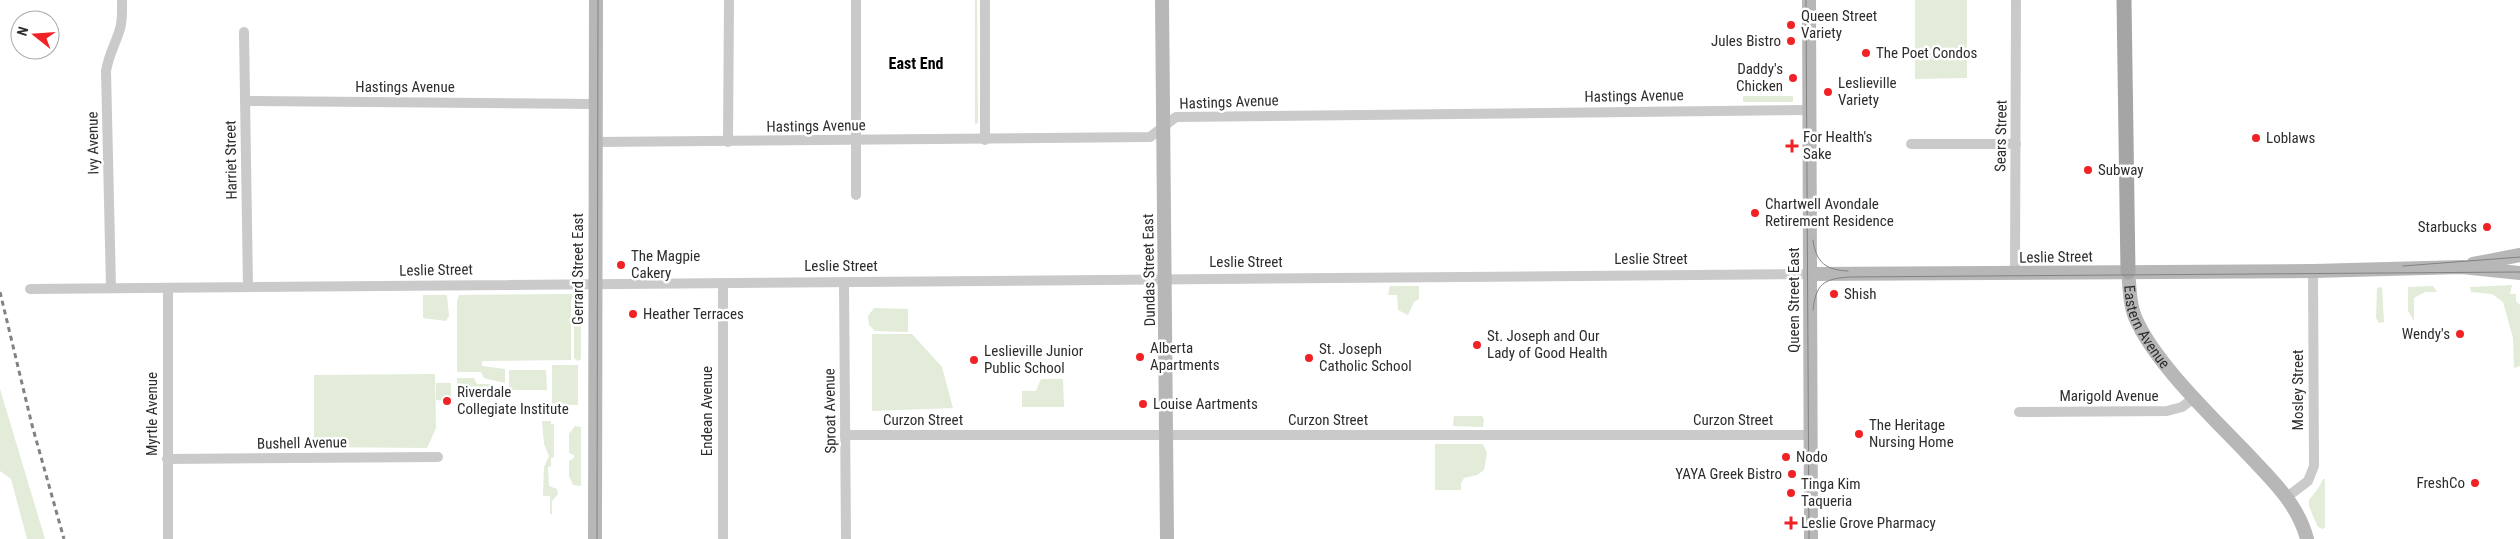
<svg xmlns="http://www.w3.org/2000/svg" width="2520" height="539" viewBox="0 0 2520 539" font-family="'Roboto Condensed',sans-serif">
	<rect width="100%" height="100%" fill="#fff"/>
	<g fill="#e2ecd9">
		<polygon points="975,0 977,0 978,123 975,124"/>
		<polygon points="1915,0 1967,0 1967,78 1915,79"/>
		<rect x="1743" y="96" width="50" height="6"/>
		<polygon points="2512,285 2510,294 2516,294 2516,301 2520,305 2520,366 2514,368 2513,338 2503,302 2492,294 2471,292 2470,287"/>
		<polygon points="1390,286 1419,286 1419,299 1414,302 1408,315 1398,310 1397,295 1388,295"/>
		<polygon points="2433,286 2437,292 2425,292 2414,298 2414,321 2408,311 2408,287"/>
		<polygon points="2382,287 2384,322 2379,323 2376,318 2377,288"/>
		<polygon points="574,294 571,300 571,360 482,361 482,366 505,369 505,383 484,378 481,372 457,372 457,301 459,295"/>
		<polygon points="423,295 447,295 449,316 446,321 423,318"/>
		<polygon points="577,301 581,302 581,359 578,361 574,358 574,304"/>
		<polygon points="874,308 908,309 908,332 875,331 869,325 868,316"/>
		<polygon points="872,334 912,334 942,367 953,408 872,411"/>
		<rect x="552" y="365" width="26" height="40"/>
		<polygon points="509,370 546,370 547,390 509,390"/>
		<polygon points="435,374 436,428 427,448 314,447 314,375"/>
		<polygon points="457,378 474,378 477,384 491,384 494,390 505,390 505,397 457,398"/>
		<polygon points="1041,379 1063,379 1064,407 1022,407 1022,391 1036,391"/>
		<rect x="436" y="383" width="15" height="17"/>
		<polygon points="0,389 45,539 27,539 11,479 0,471"/>
		<polygon points="1454,416 1482,416 1484,419 1483,427 1453,426"/>
		<polygon points="542,421 551,421 551,424 554,424 554,457 551,458 551,466 548,467 549,486 557,489 558,494 552,501 552,514 550,514 550,496 543,496 544,467 549,456 544,444"/>
		<polygon points="575,426 581,427 581,486 573,485 569,476 569,461 574,458 574,455 569,453 569,434"/>
		<polygon points="1435,444 1483,444 1487,453 1484,470 1477,475 1464,478 1461,483 1461,490 1435,490"/>
		<path d="M2323,479H2325V527L2323,529L2318,527C2301,490 2310,508 2323,479Z"/>
	</g>
	<g fill="none" stroke-linecap="round" stroke-linejoin="round">
		<g stroke="#cacaca" stroke-width="10">
			<polyline points="856,0 856,195"/>
			<polyline points="985,0 985,140"/>
			<polyline points="244,32 248,287"/>
			<polyline points="245,101 595,104"/>
			<polyline points="595,142 1150,137 1176,117 1810,110"/>
			<polyline points="728,142 729,0"/>
			<polyline points="1911,144 2016,144"/>
			<polyline points="2015,273 2016,0"/>
			<polyline points="844,283 846,539"/>
			<polyline points="723,284 723,539"/>
			<path d="M111,288L106,71C109,54 114,47 119,32C123,22 122,11 122,0"/>
			<polyline points="30,289 1811,274"/>
			<polyline points="2019,412 2167,411 2182,407 2195,397"/>
			<polyline points="845,435 1811,435"/>
			<polyline points="167,459 438,457"/>
			<polyline points="2287,497 2308,481 2314,466 2313,271"/>
			<polyline points="168,539 168,289"/>
		</g>
		<g stroke="#b7b7b7" stroke-width="14">
			<polyline points="1162,0 1167,539"/>
			<polyline points="1809,0 1811,539"/>
			<polyline points="2473,264 2520,255"/>
			<path id="s1" d="M2128,272C2130,287 2129,303 2135,317C2155,365 2220,424 2257,464C2278,486 2299,508 2307,539"/>
			<polyline points="1811,274 2313,271 2462,267 2520,273"/>
			<polyline points="595,539 596,0"/>
		</g>
		<polyline stroke="#a5a5a5" stroke-width="15" points="2124,0 2128,272"/>
		<g stroke="#828282" stroke-width="1">
			<polyline points="1806,0 1809,539"/>
			<path d="M1813,240C1816,263 1826,270 1848,271"/>
			<polyline points="2403,266 2520,257"/>
			<path d="M1813,310C1816,284 1823,279 1849,277L2520,272"/>
			<polyline points="597,539 598,0"/>
		</g>
		<polyline stroke="#828282" stroke-width="3" stroke-dasharray="5 4" stroke-linecap="butt" points="0,292 32,425 64,539"/>
	</g>
	<g fill="#f12225" stroke="#fff" stroke-width="2">
		<circle cx="1791" cy="25" r="5"/>
		<circle cx="1791" cy="41" r="5"/>
		<circle cx="1866" cy="53" r="5"/>
		<circle cx="1793" cy="78" r="5"/>
		<circle cx="1828" cy="92" r="5"/>
		<circle cx="2256" cy="138" r="5"/>
		<path d="M1789.5 138.5h5v5h5v5h-5v5h-5v-5h-5v-5h5z"/>
		<circle cx="2088" cy="170" r="5"/>
		<circle cx="1755" cy="213" r="5"/>
		<circle cx="2487" cy="227" r="5"/>
		<circle cx="621" cy="265" r="5"/>
		<circle cx="1834" cy="294" r="5"/>
		<circle cx="633" cy="314" r="5"/>
		<circle cx="2460" cy="334" r="5"/>
		<circle cx="1477" cy="345" r="5"/>
		<circle cx="1140" cy="357" r="5"/>
		<circle cx="1309" cy="358" r="5"/>
		<circle cx="974" cy="360" r="5"/>
		<circle cx="447" cy="401" r="5"/>
		<circle cx="1143" cy="404" r="5"/>
		<circle cx="1859" cy="434" r="5"/>
		<circle cx="1786" cy="457" r="5"/>
		<circle cx="1792" cy="474" r="5"/>
		<circle cx="2475" cy="483" r="5"/>
		<circle cx="1791" cy="493" r="5"/>
		<path d="M1788.5 515.5h5v5h5v5h-5v5h-5v-5h-5v-5h5z"/>
	</g>
	<g text-anchor="middle" dominant-baseline="central" stroke-width="5" stroke-linejoin="round" paint-order="stroke">
		<g font-size="15" fill="#2d2d2d" stroke="#fff" text-anchor="start">
			<text x="1801" y="16">Queen Street<tspan x="1801" dy="17">Variety</tspan></text>
			<text x="1781" y="41" text-anchor="end">Jules Bistro</text>
			<text x="1876" y="53">The Poet Condos</text>
			<text x="1783" y="69" text-anchor="end">Daddy's<tspan x="1783" dy="17">Chicken</tspan></text>
			<text x="1838" y="83">Leslieville<tspan x="1838" dy="17">Variety</tspan></text>
			<text x="1803" y="137">For Health's<tspan x="1803" dy="17">Sake</tspan></text>
			<text x="2266" y="138">Loblaws</text>
			<text x="2098" y="170">Subway</text>
			<text x="1765" y="204">Chartwell Avondale<tspan x="1765" dy="17">Retirement Residence</tspan></text>
			<text x="2477" y="227" text-anchor="end">Starbucks</text>
			<text x="631" y="256">The Magpie<tspan x="631" dy="17">Cakery</tspan></text>
			<text x="1844" y="294">Shish</text>
			<text x="643" y="314">Heather Terraces</text>
			<text x="2450" y="334" text-anchor="end">Wendy's</text>
			<text x="1487" y="336">St. Joseph and Our<tspan x="1487" dy="17">Lady of Good Health</tspan></text>
			<text x="1150" y="348">Alberta<tspan x="1150" dy="17">Apartments</tspan></text>
			<text x="1319" y="349">St. Joseph<tspan x="1319" dy="17">Catholic School</tspan></text>
			<text x="984" y="351">Leslieville Junior<tspan x="984" dy="17">Public School</tspan></text>
			<text x="457" y="392">Riverdale<tspan x="457" dy="17">Collegiate Institute</tspan></text>
			<text x="1153" y="404">Louise Aartments</text>
			<text x="1869" y="425">The Heritage<tspan x="1869" dy="17">Nursing Home</tspan></text>
			<text x="1796" y="457">Nodo</text>
			<text x="1782" y="474" text-anchor="end">YAYA Greek Bistro</text>
			<text x="2465" y="483" text-anchor="end">FreshCo</text>
			<text x="1801" y="484">Tinga Kim<tspan x="1801" dy="17">Taqueria</tspan></text>
			<text x="1801" y="523">Leslie Grove Pharmacy</text>
		</g>
		<g font-size="15" fill="#2d2d2d" stroke="#fff">
			<text x="405" y="87">Hastings Avenue</text>
			<text transform="translate(1634 96) rotate(-1)">Hastings Avenue</text>
			<text transform="translate(1229 102) rotate(-2)">Hastings Avenue</text>
			<text transform="translate(816 126) rotate(-1)">Hastings Avenue</text>
			<text transform="translate(2001 136) rotate(-89)">Sears Street</text>
			<text transform="translate(93 143) rotate(-91)">Ivy Avenue</text>
			<text transform="translate(231 160) rotate(-91)">Harriet Street</text>
			<text transform="translate(2056 257) rotate(-1)">Leslie Street</text>
			<text x="1651" y="259">Leslie Street</text>
			<text x="1246" y="262">Leslie Street</text>
			<text x="841" y="266">Leslie Street</text>
			<text transform="translate(578 269) rotate(-90)">Gerrard Street East</text>
			<text transform="translate(436 270) rotate(-1)">Leslie Street</text>
			<text transform="translate(1149 270) rotate(-91)">Dundas Street East</text>
			<text transform="translate(1794 300) rotate(-90)">Queen Street East</text>
			<text stroke="none"><textPath href="#s1" startOffset="59">Eastern Avenue</textPath></text>
			<text transform="translate(2298 390) rotate(-90)">Mosley Street</text>
			<text x="2109" y="396">Marigold Avenue</text>
			<text transform="translate(707 411) rotate(-90)">Endean Avenue</text>
			<text transform="translate(830 411) rotate(-91)">Sproat Avenue</text>
			<text transform="translate(152 414) rotate(-90)">Myrtle Avenue</text>
			<text x="923" y="420">Curzon Street</text>
			<text x="1328" y="420">Curzon Street</text>
			<text x="1733" y="420">Curzon Street</text>
			<text transform="translate(302 443) rotate(-1)">Bushell Avenue</text>
		</g>
		<g font-size="16" font-weight="bold" fill="#000" stroke="#fff">
			<text x="916" y="63">East End</text>
		</g>
	</g>
	<g transform="translate(35 35) rotate(287)"><circle r="24" fill="#ffffff" stroke="#ababab"/>
	<path d="M0-4L9 19L0 12L-9 19Z" fill="#f12225"/>
	<text y="-8" font-size="14" font-weight="bold" text-anchor="middle" fill="#2d2d2d">N</text>
	</g>
</svg>
